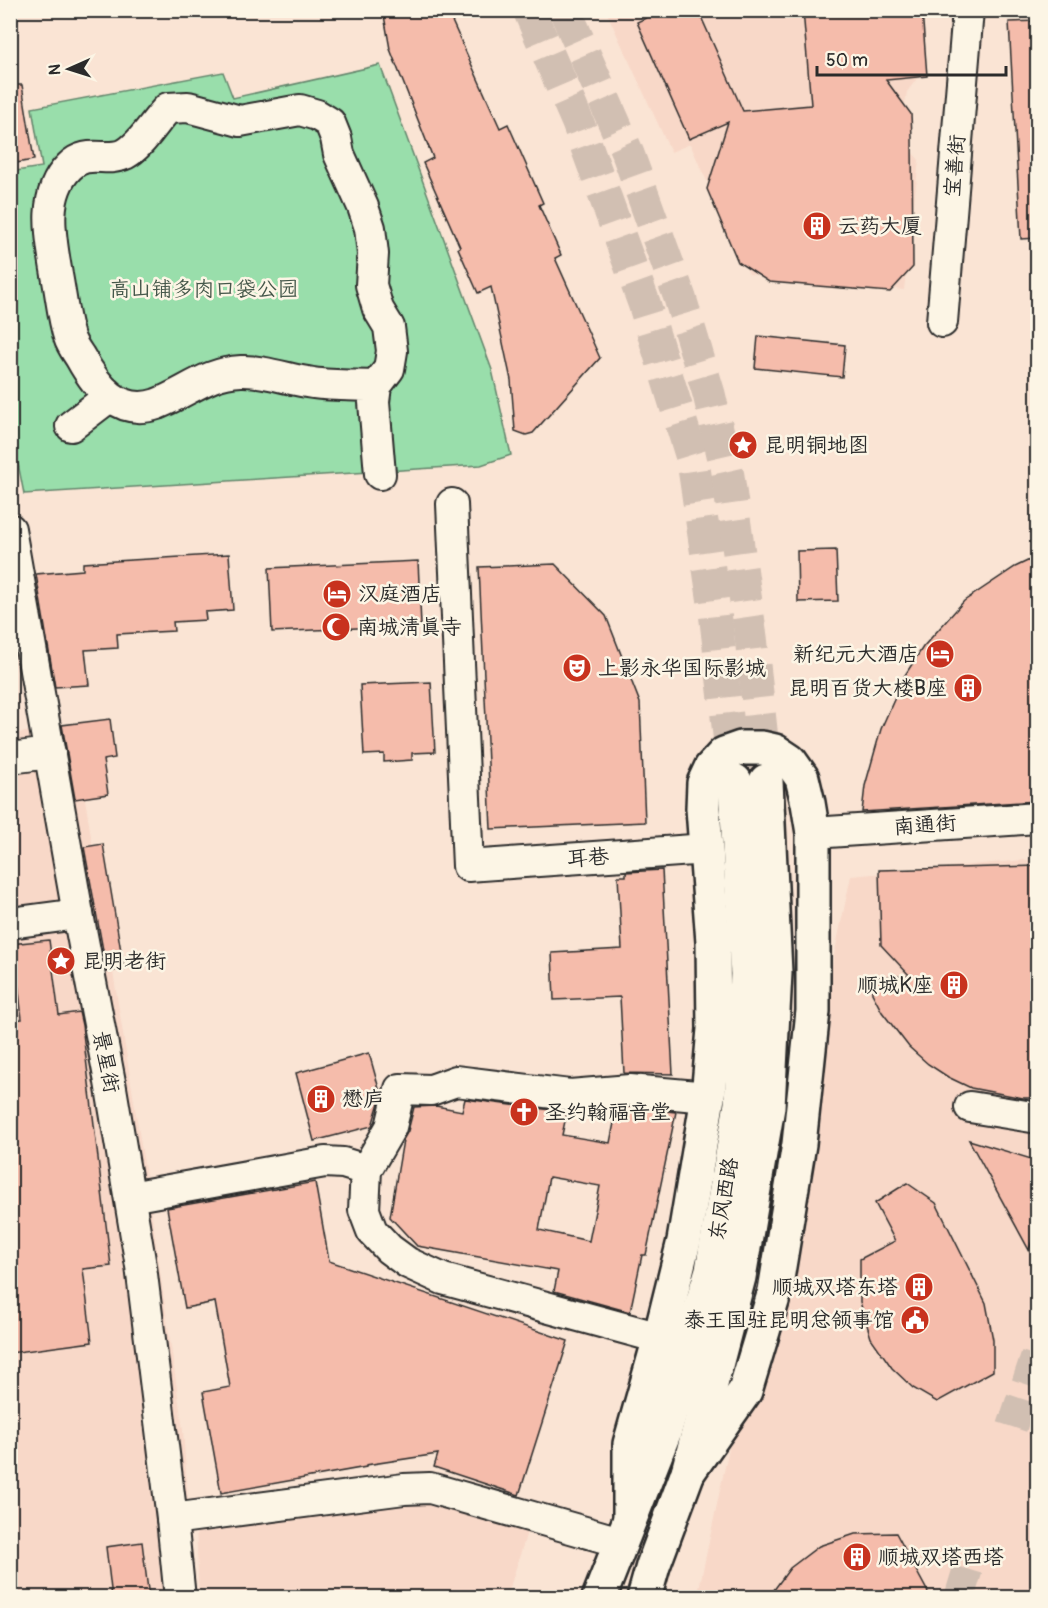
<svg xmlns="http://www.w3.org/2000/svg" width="1048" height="1608" viewBox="0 0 1048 1608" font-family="Pangolin,'LXGW WenKai TC',sans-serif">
	<rect width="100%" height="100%" fill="#fae4d4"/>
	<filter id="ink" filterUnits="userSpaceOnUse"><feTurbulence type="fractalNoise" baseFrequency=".0167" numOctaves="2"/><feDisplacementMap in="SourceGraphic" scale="12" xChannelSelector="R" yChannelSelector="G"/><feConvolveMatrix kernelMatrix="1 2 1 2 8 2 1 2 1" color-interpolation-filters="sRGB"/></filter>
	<g filter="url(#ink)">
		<g fill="#f8d8c8">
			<polygon points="606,11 803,11 809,86 918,77 907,92 903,115 912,152 919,160 904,290 749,274 690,144 671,152"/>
			<polygon points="73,725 148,1188 183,1430 195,1597 11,1598 11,734"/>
			<polygon points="1037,859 1037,1597 697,1598 851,876"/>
			<polygon points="419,1502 527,1532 507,1597 199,1598 196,1525"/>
		</g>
		<polygon fill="#99deab" stroke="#62846b" stroke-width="1.5" points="380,65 492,370 511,455 481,465 24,494 10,423 10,172 42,167 32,108 223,72 233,98"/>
		<g fill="#f5bcab" stroke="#2b2b2b" stroke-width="1.5" fill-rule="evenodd">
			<polygon points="383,10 447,10 500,128 508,124 543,203 539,205 561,255 555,258 600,358 533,433 526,435 515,431 511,380 491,287 478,293 458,248 460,247 423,163 433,158 390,49"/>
			<polygon points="663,10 698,10 743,111 811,105 803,10 922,10 927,76 886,80 911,114 912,137 913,267 890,292 769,282 738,262 707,189 728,122 689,139 637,22"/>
			<polygon points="1038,21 1038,238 1021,239 1009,22"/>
			<polygon points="10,85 22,85 34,160 10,164"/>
			<polygon points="758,336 845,345 842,377 755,368"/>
			<polygon points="836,550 838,601 798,602 797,551"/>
			<polygon points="229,554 233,610 205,612 206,620 173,622 174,631 117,634 118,648 85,650 89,685 55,687 36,574 83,570 83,563"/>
			<polygon points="1038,556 1038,801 862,812 865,786 881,729 905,675 923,647 964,601 1015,567"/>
			<polygon points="418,561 421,625 272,632 269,568"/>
			<polygon points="555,564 606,616 640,703 645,822 491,829 479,567"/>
			<polygon points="431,682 435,752 412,753 412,760 384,762 384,754 364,755 360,685"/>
			<polygon points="110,719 115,758 103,760 108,794 75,799 62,725"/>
			<polygon points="103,844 124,969 107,972 84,847"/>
			<polygon points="1038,866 1038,1098 1023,1098 971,1088 948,1077 928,1064 909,1047 882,1012 872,993 871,977 910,976 881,945 879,870"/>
			<polygon points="662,870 673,1074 624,1073 620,997 554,1000 552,953 622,949 618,876 626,876 626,872"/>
			<polygon points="49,940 59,1015 79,1012 82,1025 111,1266 83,1269 92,1342 10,1353 10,1020 22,1019 17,973 10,974 10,944"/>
			<polygon points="369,1053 381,1096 372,1126 314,1141 296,1073"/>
			<path d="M465,1099L567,1112L562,1135L610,1143L617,1108L630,1107L676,1112L646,1255H642L630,1312L554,1291L558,1271L417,1246L390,1217L403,1140L408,1131L414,1107L436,1106L462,1111ZM549,1177L600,1186L589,1241L539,1230Z"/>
			<polygon points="969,1140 1038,1161 1038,1222 1029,1250"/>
			<polygon points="315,1182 329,1261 568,1341 519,1495 434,1467 438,1454 366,1465 366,1467 221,1493 203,1392 230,1387 215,1302 185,1308 167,1208"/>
			<polygon points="907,1183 936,1203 986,1303 993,1340 993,1371 937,1402 913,1388 892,1368 871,1338 860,1302 860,1259 895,1241 875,1203"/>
			<polygon points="896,1533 931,1598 768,1598 790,1568 819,1546 855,1534"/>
			<polygon points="142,1542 149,1598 112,1598 106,1547"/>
		</g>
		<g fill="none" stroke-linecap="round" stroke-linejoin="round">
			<g stroke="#d1bfb2" stroke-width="30" stroke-dasharray="30 15" stroke-linecap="butt">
				<polyline points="1012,1427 1038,1349"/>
				<polyline points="959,1598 969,1565"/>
			</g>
			<g stroke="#d1bfb2" stroke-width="33" stroke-dasharray="33 16" stroke-linecap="butt">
				<polyline points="529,10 578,123 644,303 693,461 714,603 734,778"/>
				<polyline points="565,10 628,154 680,298 709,394 728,476 751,637 766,776"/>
			</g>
			<g stroke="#2b2b2b" stroke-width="34">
				<g id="minor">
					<polyline points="942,322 968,10"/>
					<path d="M376,386C355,385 333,386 313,383C289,380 265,370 241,371C208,372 186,393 157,404C119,417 96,386 80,357C76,351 71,344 69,337C63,318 61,295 57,275C51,239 41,195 69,167C87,148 106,163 125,154C142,145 154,122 168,108L188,107L240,121L300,110L317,115L330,123L336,138L339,154L363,207L370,228L373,254L371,285L378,309L389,327L392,351L389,369L376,386L374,402L380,474"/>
					<polyline points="71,426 109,397"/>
					<polyline points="452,504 468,866 707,849"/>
					<polyline points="10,529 78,914 110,1082 141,1266 172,1519 180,1598"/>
					<polyline points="10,758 50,753"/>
					<polyline points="813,833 1038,818"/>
					<polyline points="10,923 78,914"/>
					<polyline points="970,1107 1038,1118"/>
					<polyline points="130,1197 325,1162 343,1163 366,1170"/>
					<polyline points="660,1338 443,1279 408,1263 389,1249 372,1231 364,1210 366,1170 391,1127 400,1089 431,1090 456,1081 570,1095 630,1090 708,1097"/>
					<polyline points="172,1519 404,1489 430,1488 620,1542"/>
				</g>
			</g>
			<g stroke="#2b2b2b" stroke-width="38">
				<g id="major">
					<polyline points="630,1517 630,1444 660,1338 684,1241 708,1097 714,1029 713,942 703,808 704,783 711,768 724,754 741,748 762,748 775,751 790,761 802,778 808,803 813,833 813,1011 799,1144 775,1291 745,1391 688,1472"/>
					<polyline points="599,1598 664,1433 712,1270 741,1104 747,974 735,781"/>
					<polyline points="644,1598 653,1566 688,1472 739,1277 768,1107 775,973 766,781"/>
				</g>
			</g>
			<use href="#minor" stroke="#fcf5e5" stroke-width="30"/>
			<use href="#major" stroke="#fcf5e5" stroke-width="33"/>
		</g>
	</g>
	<defs>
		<g id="building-disc" transform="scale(1.5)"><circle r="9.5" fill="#c8321e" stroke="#fcf5e5"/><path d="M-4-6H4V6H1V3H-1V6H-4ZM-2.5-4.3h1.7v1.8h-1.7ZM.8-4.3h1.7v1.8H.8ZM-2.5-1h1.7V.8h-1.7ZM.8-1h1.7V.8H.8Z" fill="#fff"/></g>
		<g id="sight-disc" transform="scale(1.5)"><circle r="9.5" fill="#c8321e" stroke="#fcf5e5"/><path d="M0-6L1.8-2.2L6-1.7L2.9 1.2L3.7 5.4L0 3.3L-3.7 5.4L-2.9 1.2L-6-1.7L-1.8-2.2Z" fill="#fff"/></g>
		<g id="hotel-disc" transform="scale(1.5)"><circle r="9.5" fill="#c8321e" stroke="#fcf5e5"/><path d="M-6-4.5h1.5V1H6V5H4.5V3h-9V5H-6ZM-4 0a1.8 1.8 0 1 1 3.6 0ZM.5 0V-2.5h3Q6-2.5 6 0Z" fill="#fff"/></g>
		<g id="mosque-disc" transform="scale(1.5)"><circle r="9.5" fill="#c8321e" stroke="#fcf5e5"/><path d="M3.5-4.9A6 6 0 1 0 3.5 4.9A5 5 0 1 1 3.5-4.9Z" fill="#fff"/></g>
		<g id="theatre-disc" transform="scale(1.5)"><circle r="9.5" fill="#c8321e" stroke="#fcf5e5"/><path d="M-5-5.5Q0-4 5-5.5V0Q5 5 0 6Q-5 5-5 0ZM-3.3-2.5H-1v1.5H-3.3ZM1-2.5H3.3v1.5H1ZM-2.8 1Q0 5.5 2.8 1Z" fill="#fff"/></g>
		<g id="church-disc" transform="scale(1.5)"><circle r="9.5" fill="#c8321e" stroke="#fcf5e5"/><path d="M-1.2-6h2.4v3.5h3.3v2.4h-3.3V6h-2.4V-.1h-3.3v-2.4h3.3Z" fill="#fff"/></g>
		<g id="civic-disc" transform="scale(1.5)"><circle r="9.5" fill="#c8321e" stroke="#fcf5e5"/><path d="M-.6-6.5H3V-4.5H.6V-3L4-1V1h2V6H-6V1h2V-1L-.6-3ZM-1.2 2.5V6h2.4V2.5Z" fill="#fff"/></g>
	</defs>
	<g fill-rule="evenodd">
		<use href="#building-disc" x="817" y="226"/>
		<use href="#sight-disc" x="743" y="445"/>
		<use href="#hotel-disc" x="337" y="594"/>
		<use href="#mosque-disc" x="336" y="627"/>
		<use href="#hotel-disc" x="940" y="654"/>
		<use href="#theatre-disc" x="577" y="668"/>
		<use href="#building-disc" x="968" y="688"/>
		<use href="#sight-disc" x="61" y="961"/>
		<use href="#building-disc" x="954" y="985"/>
		<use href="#building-disc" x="321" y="1099"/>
		<use href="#church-disc" x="524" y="1112"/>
		<use href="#building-disc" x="919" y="1287"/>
		<use href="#civic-disc" x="915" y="1320"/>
		<use href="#building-disc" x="857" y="1557"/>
	</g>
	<g text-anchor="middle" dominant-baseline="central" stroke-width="5" stroke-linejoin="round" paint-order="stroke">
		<g font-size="21" fill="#2b2b2b" stroke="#fcf5e5">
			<text transform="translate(955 166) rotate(-85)">宝善街</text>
			<text transform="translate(925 825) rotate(-4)">南通街</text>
			<text transform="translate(588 858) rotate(-4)">耳巷</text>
			<text transform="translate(106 1062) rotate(79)">景星街</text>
			<text transform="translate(724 1199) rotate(-80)">东风西路</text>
		</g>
		<g font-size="21" fill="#2b2b2b" stroke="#fcf5e5" text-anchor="start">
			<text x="838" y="226">云药大厦</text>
			<text x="764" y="445">昆明铜地图</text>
			<text x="358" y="594">汉庭酒店</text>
			<text x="357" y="627">南城清真寺</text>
			<text x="919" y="654" text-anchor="end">新纪元大酒店</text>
			<text x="598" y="668">上影永华国际影城</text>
			<text x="947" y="688" text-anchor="end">昆明百货大楼B座</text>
			<text x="82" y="961">昆明老街</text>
			<text x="933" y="985" text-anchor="end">顺城K座</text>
			<text x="342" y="1099">懋庐</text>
			<text x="545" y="1112">圣约翰福音堂</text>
			<text x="898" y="1287" text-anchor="end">顺城双塔东塔</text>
			<text x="894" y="1320" text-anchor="end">泰王国驻昆明总领事馆</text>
			<text x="878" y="1557">顺城双塔西塔</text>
		</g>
		<g font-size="21" fill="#46584b" stroke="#fcf5e5">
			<text x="204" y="289">高山铺多肉口袋公园</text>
		</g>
	</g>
	<rect width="1048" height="1608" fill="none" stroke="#fcf5e5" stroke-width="36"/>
	<rect x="18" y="18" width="1012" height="1572" fill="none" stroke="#2b2b2b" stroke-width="2" filter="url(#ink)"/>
	<g transform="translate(69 69) rotate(267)" stroke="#fcf5e5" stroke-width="4.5" paint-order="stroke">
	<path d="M0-4.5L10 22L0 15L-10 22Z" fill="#2b2b2b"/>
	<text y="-9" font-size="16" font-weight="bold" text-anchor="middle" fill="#2b2b2b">N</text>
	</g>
	<path d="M817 66v9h189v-9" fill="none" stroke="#2b2b2b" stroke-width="3"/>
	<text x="826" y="66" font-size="18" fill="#2b2b2b" stroke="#fcf5e5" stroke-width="4.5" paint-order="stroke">50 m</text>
</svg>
